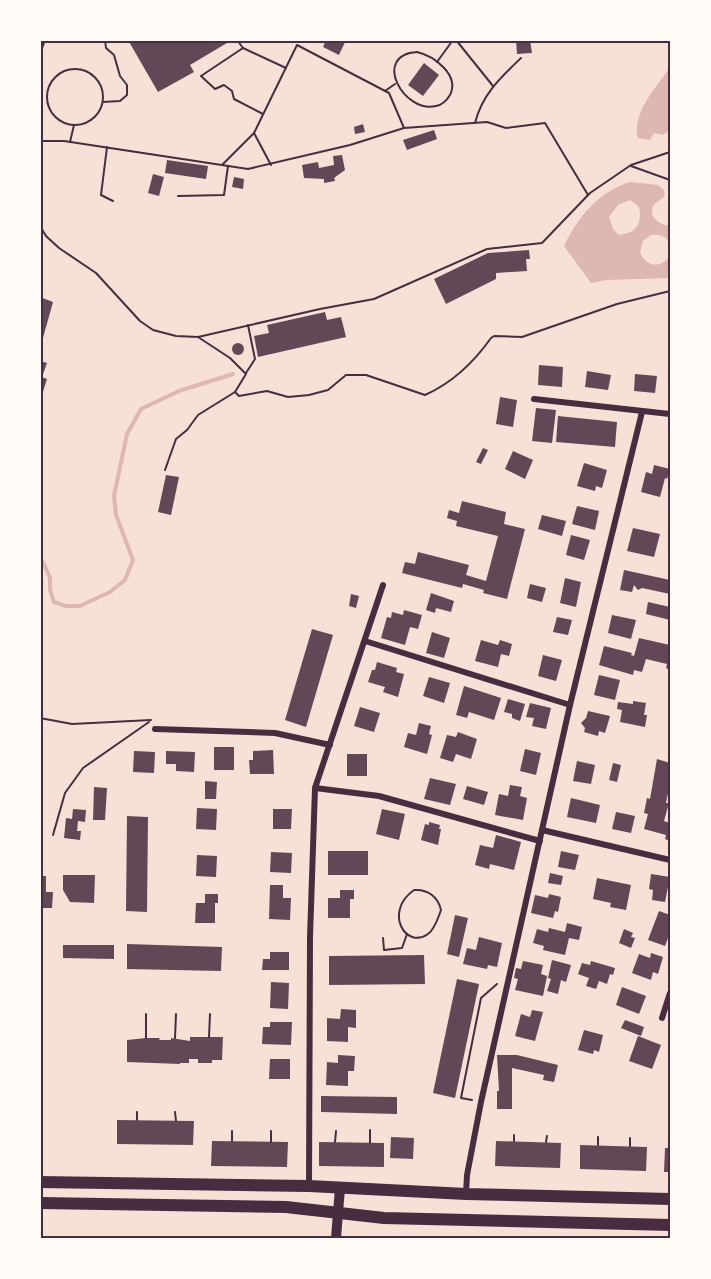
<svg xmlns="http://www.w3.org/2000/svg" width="711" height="1279" viewBox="0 0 711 1279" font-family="'Noto Sans',sans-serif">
	<rect width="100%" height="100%" fill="#f7e1d7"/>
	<g fill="#dcb8b0" fill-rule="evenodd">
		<path d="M670,67V130L663,135L654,133L650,140L638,138C631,113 657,87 670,67Z"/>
		<path d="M630,182L658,185L664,190L665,196C661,199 656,202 653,206C648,218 661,225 670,226V244C666,236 660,234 651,235L643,241L640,252C646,267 661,269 670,256V278L606,280L591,283L564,246C578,217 598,192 630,182ZM630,200L639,207C643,224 635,234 619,235L613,229L609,217L618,205Z"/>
	</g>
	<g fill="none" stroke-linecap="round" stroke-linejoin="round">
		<polyline stroke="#dcb8b0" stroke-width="4" points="40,561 43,562 50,578 50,590 54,602 66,606 80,606 110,592 125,580 133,560 116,515 114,496 127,434 141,409 179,391 233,374"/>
	</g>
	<g fill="#644757">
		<polygon points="128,40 232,40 190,65 194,72 158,92"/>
		<polygon points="326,40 346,40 339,55 323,47"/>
		<polygon points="516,40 530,40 532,53 517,54"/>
		<polygon points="424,63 439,75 423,96 408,85"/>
		<polygon points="363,124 365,132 355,134 354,127"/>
		<polygon points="434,130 437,139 407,150 403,140"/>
		<polygon points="342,155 345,170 334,178 335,181 324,183 324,179 304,178 302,165 318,162 319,168 334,165 333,156"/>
		<polygon points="167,160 208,166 206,179 165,173"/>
		<polygon points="153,174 164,177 159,196 148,193"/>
		<polygon points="234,177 244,179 243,189 232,187"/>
		<polygon points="529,250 530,259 526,259 527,271 496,273 496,279 446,304 434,279 488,253"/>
		<polygon points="40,297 53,302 41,345 40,345"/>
		<polygon points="325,312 327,320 341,317 346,337 258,357 254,336 269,333 267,325"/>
		<circle cx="238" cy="349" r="6"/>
		<polygon points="40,361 47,363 42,377 47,379 41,398"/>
		<polygon points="539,365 563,367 562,387 538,385"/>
		<polygon points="587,371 611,375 608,390 585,387"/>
		<polygon points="635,374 657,376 655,393 634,391"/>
		<polygon points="500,397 517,400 513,427 496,424"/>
		<polygon points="536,408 556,410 552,443 532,441"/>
		<polygon points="558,416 617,422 615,447 556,442"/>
		<polygon points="483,448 488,450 481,464 476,462"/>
		<polygon points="513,451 533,460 525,479 505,469"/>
		<polygon points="584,463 607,470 602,488 596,486 595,491 577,486"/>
		<polygon points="654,465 670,469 667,479 665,478 660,497 641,492 646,472 652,474"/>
		<polygon points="166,475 179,477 171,515 158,512"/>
		<polygon points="462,501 506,512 504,524 525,529 507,599 483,593 484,590 463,584 462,588 402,573 405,562 415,564 418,552 469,565 466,575 486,581 498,536 456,526 457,521 447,518 449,510 459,513"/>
		<polygon points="577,506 599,511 595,530 572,524"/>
		<polygon points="542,515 566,521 562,536 538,529"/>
		<polygon points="633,528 660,534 654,557 627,551"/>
		<polygon points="571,535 590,540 584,560 566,555"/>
		<polygon points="624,570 670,580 670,594 642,588 638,590 634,585 632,592 620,590"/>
		<polygon points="565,578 581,582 576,607 560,603"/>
		<polygon points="530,584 546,588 542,602 527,598"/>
		<polygon points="431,593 454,601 451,612 436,608 435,613 426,610"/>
		<polygon points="351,594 359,596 356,608 349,606"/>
		<polygon points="648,602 670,607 670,620 646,614"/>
		<polygon points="404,610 422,615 418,629 410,627 405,645 381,638 387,617 391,618 392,612 403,615"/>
		<polygon points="612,615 636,620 631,639 608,633"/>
		<polygon points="557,617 572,620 568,635 553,632"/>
		<polygon points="312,629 333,635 306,727 285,720"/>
		<polygon points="432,632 450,638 444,658 426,653"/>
		<polygon points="639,638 670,645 670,670 666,668 667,664 646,659 642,672 634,670 633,675 599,665 604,646 632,653 631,655 634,656"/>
		<polygon points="481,640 498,645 500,640 512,644 509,656 501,654 498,667 475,661"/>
		<polygon points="543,655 562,660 556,681 538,676"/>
		<polygon points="377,662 397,668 396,672 404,674 398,697 383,692 385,687 368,682 372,670 375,670"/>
		<polygon points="599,675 620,680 615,700 594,695"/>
		<polygon points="429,677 450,683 444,703 423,696"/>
		<polygon points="464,686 501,698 494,720 469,712 467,718 456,715"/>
		<polygon points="508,699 525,704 520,721 512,718 512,714 504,712"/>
		<polygon points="633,701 646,703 644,715 647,715 645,727 620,722 622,710 617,709 618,702 633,704"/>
		<polygon points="530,703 551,708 546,729 532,726 534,718 526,717"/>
		<polygon points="360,707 380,713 374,732 354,726"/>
		<polygon points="588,711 610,716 605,733 599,731 598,736 584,732 585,728 581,723 586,718"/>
		<polygon points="419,723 431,726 429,734 432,735 427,754 404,747 408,733 416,735"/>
		<polygon points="458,732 477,739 471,759 456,754 453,762 440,758 447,735 456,737"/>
		<rect x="214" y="747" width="20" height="23"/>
		<polygon points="525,749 541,753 536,775 520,771"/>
		<polygon points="273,750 274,774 250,774 249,760 253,760 253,751"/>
		<polygon points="134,751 155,752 154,773 133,772"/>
		<polygon points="166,751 195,752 194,772 176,771 176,764 166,764"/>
		<rect x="347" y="754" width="20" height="22"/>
		<polygon points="657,759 670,763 670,784 666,803 669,803 664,821 670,823 670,841 665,839 666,835 644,829 648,814 644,813 647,798 650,799"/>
		<polygon points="577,761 595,765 591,784 573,781"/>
		<polygon points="613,763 621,765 617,782 609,780"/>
		<polygon points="430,778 456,784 450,805 424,799"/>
		<polygon points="205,781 217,782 216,799 205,799"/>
		<polygon points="510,785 522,787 520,796 527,798 523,820 495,815 499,794 508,796"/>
		<polygon points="467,786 488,792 484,805 463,799"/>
		<polygon points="94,787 107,788 105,820 93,820"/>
		<polygon points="571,798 600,805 596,823 567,817"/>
		<polygon points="197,808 217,809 216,830 196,829"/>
		<polygon points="73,809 86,810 85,822 78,821 77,831 81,831 80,840 64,838 66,818 72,819"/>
		<polygon points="273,809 292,809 291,829 273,829"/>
		<polygon points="382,809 405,814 399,840 376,834"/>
		<polygon points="616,812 635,816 631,833 612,829"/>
		<polygon points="127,816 148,817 147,912 126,911"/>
		<polygon points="429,822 440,825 439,829 441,829 438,845 421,840 425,824 429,825"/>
		<polygon points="496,835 521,842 514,870 490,864 489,869 475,865 480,845 493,848"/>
		<rect x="328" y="851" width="40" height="24"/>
		<polygon points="561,851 579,855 575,870 558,867"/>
		<polygon points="271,852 292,853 291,873 270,872"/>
		<polygon points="197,855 217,856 216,877 196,876"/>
		<polygon points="550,873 563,876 561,885 548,883"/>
		<polygon points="651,874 670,877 665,902 652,900 653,890 649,889"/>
		<polygon points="63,875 95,875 94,903 70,902 63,890"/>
		<polygon points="40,876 46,876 46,892 53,892 52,908 40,908"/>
		<polygon points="597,878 631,885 626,910 610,907 611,903 593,899"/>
		<polygon points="270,885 283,885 283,898 291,898 290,920 269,919"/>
		<polygon points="340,890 354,890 354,899 350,899 350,918 328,918 328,898 340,898"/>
		<polygon points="205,894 218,894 218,903 215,903 215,923 195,923 196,903 205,903"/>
		<polygon points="549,894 561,897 558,912 555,911 553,918 531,913 535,895 548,898"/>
		<polygon points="659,911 670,915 670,933 665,946 648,940"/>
		<polygon points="455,915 468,918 459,957 447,954"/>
		<polygon points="567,923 582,927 579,940 569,938 565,955 543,950 544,946 533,943 537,929 548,932 549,928 565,932"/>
		<polygon points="624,929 633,933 631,937 635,938 631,948 619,943"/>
		<polygon points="479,937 502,943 497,967 488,965 487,969 463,964 467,948 476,950"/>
		<polygon points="127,944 222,947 221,971 127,969"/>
		<polygon points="63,945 114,945 114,959 63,958"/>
		<polygon points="270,952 289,952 289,970 262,970 263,959 270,959"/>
		<polygon points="651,953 663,957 658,974 653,972 651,980 632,973 639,954 650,958"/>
		<polygon points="424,955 425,984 329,985 329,956"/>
		<polygon points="552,960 571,965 566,982 561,980 558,994 547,991 551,979 548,978"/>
		<polygon points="523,961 543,965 541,974 547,976 543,996 515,990 518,979 514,978 516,968 521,969"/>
		<polygon points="591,961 615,968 613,975 610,974 607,984 599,981 596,989 586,986 589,978 578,974 582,963 590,965"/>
		<polygon points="457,979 479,984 455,1098 433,1093"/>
		<polygon points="271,982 289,983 288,1009 270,1008"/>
		<polygon points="622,987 646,996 639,1014 616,1005"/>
		<polygon points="341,1009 356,1010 356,1028 348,1027 348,1042 327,1041 327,1018 340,1019"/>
		<polygon points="532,1010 543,1012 535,1041 515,1036 521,1014 530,1017"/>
		<polygon points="625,1020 644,1027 641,1036 621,1028"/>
		<polygon points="270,1022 292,1022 291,1045 262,1044 263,1027 270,1027"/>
		<polygon points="584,1030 603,1035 599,1052 594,1050 593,1054 578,1050"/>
		<polygon points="638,1036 661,1045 652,1069 629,1061"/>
		<polygon points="190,1037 223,1037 222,1060 212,1060 212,1063 198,1063 198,1059 189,1059 189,1063 180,1063 180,1064 127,1062 127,1040 146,1038 160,1038 159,1040 171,1040 171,1038 190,1041"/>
		<polygon points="338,1055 355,1056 354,1071 348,1071 348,1086 326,1085 327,1062 338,1063"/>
		<polygon points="497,1055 517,1055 558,1065 554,1082 543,1080 544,1075 512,1068 512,1109 497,1109 497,1091 499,1091"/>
		<polygon points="270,1059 290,1059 290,1079 269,1079"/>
		<polygon points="321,1096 397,1097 397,1114 321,1112"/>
		<polygon points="117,1120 194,1121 193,1145 117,1144"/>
		<polygon points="391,1137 414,1138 413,1159 390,1158"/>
		<polygon points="212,1141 288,1142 287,1167 211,1166"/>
		<polygon points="496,1141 561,1143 560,1168 495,1166"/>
		<polygon points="319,1142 384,1143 384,1167 319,1166"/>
		<polygon points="580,1145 647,1147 646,1171 580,1169"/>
		<polygon points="665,1148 670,1148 670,1172 664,1172"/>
	</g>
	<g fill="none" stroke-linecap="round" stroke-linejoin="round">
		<g stroke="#4a2c40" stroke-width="2">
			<polyline points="237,40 243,48 286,68"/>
			<polyline points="456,40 493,86"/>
			<polyline points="243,48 201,76 215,89 224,85 232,91 234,99 263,114"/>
			<path d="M417,52C434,56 460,75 450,95C447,100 442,105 436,106C404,114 371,55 417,52Z"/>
			<polyline points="40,54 45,40"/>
			<polyline points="437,62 453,40"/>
			<circle cx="75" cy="97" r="28"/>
			<polyline points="385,91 395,84"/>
			<polyline points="103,102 120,101 127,95 127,85 120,76 114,55 106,48 105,40"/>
			<path d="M475,123C482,95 500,78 521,58"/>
			<polyline points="254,133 271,165"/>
			<polyline points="40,141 64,141 248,169 350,145 404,128 487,122 506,128 545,123 588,195"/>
			<polyline points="70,142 74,125"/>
			<polyline points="107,147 101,195 113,201"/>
			<polyline points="222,165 254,133 297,45 389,93 404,128"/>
			<polyline points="631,166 670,180"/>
			<polyline points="178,196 224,195 228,166"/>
			<polyline points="40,226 46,236 59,248 96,273 140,321 153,330 176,336 198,337 320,309 374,299 487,249 542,243 590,193 631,165 670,152"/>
			<polyline points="246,373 255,359 248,325"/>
			<path d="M235,392L239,396L267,391L288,397L309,395L328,390L346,375H366L425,395C452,383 474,362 491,338L494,336L522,337L617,304L670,291"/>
			<polyline points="165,470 176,439 187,430 198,415 235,392 246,374 230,358 198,337"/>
			<polyline points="40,718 72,724 151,720"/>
			<polyline points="53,835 65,793 83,768 149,722"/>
			<path d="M414,890C428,889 438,897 441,910C438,918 435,929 428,934C406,950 383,912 414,890Z"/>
			<polyline points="383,938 384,950 402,948 407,934"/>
			<polyline points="146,1014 146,1038"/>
			<polyline points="209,1037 210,1014"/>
			<polyline points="175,1038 176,1014"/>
			<polyline points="472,1100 461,1098 481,998 497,984"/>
			<polyline points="137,1112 137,1120"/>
			<polyline points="175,1112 176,1121"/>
			<polyline points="232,1141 232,1131"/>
			<polyline points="514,1141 514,1135"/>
			<polyline points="271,1142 271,1131"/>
			<polyline points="335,1142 336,1131"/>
			<polyline points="546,1142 547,1136"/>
			<polyline points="370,1143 370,1130"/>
			<polyline points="598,1145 598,1137"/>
			<polyline points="630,1146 630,1138"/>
		</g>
		<g stroke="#4a2c40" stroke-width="6">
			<polyline points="534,399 670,414"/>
			<polyline points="365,641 570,705"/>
			<polyline points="155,729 275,733 330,745"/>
			<polyline points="315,788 379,796 540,841"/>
			<polyline points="542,830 670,860"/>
			<polyline points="662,1018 670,993"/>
			<polyline points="309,1186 310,937 315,788 383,585"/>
			<polyline points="466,1194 467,1175 481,1102 570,705 642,412"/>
		</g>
		<polyline stroke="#4a2c40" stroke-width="10" points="336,1238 340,1188"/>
		<g stroke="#4a2c40" stroke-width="12">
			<polyline points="40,1182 309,1186 466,1194 670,1199"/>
			<polyline points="40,1203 286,1207 384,1218 670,1225"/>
		</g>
	</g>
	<rect width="711" height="1279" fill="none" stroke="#fffaf5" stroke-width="84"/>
	<rect x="42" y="42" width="627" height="1195" fill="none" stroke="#4a2c40" stroke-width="2"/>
</svg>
